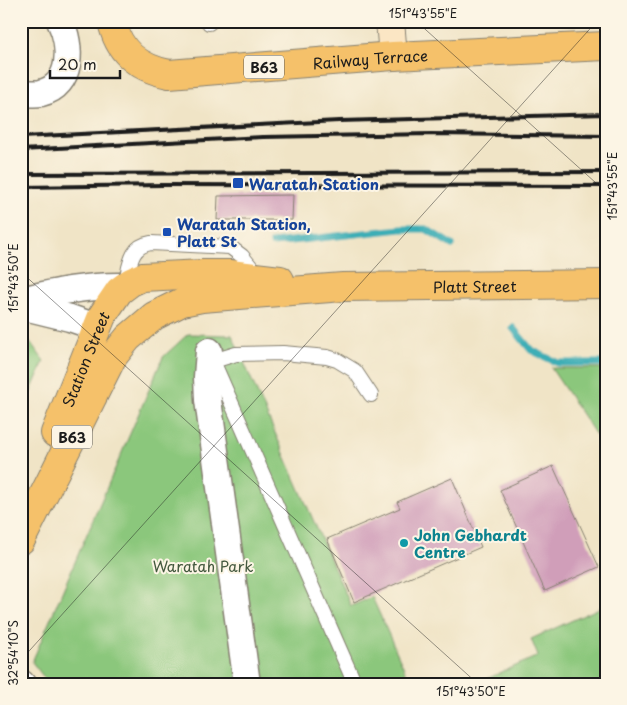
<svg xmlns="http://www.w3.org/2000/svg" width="627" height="705" viewBox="0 0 627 705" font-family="'Playpen Sans',sans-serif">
	<rect width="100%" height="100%" fill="#fcf5e5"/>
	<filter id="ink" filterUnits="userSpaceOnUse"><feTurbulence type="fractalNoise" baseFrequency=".02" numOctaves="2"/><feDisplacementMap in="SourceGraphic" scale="10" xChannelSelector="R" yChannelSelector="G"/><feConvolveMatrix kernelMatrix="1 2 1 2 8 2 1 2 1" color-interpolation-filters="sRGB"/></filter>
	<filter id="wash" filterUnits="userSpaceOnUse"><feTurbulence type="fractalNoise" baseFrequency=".0096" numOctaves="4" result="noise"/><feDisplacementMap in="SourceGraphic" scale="20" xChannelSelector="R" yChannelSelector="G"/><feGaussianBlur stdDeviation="1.12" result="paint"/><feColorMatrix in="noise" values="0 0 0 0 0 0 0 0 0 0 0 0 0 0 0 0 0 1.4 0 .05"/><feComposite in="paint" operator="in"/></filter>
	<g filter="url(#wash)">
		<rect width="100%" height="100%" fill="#f0e4c6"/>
		<g fill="#8bc77c" stroke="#54724c">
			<polygon points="188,334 232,335 351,606 372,597 411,684 49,684 32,662 163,357"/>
			<polygon points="28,339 44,361 25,405 21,403 21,345"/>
			<polygon points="551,368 606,368 606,452 602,444"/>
			<polygon points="606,605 606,684 475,684 538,656 531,639"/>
		</g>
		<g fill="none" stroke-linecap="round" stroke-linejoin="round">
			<g stroke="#3daeb6" stroke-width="7">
				<polyline points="273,243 401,229 426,229 452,245"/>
				<polyline points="513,328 531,350 558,363 606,363"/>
			</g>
		</g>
		<g id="blocks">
			<g fill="#d09eb9">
				<polygon points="293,195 292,220 217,220 218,196"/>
				<polygon points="553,466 599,567 545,591 500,490"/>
				<polygon points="452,478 481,547 354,602 327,539 400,508 397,502"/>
			</g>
		</g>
	</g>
	<g filter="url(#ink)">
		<use href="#blocks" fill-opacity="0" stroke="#868071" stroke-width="1"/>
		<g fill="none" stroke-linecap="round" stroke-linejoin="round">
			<g stroke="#868071" stroke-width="16">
				<g id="lane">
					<polyline points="209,23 211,21"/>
					<path d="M125,285C130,267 129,246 151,243L230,247L242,256L259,277"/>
					<polyline points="355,684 213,361 236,354 283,353 327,357 337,360 355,371 371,395"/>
				</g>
			</g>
			<g stroke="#868071" stroke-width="29">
				<g id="street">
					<path d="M21,93C27,93 35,94 41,93C73,86 72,45 60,21"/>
					<path d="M21,300C56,292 89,285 125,286"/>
					<polyline points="21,306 70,318 96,327"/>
					<polyline points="209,351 207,377 208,400 247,684"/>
					<polyline points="21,683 22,684"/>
				</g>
			</g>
			<g stroke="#868071" stroke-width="30">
				<polyline id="secondary" points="390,21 393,56"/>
			</g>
			<g stroke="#868071" stroke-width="30">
				<g id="primary">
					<path id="s1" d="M112,21C118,52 139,68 169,74L393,56L606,46"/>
					<path id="s2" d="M55,433L102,316L119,291L131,282L142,277L203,274H230L280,280"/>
					<path id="s3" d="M21,540L112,358L128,338L154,316L182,302L202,298L343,287L606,284"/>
				</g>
			</g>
			<use href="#lane" stroke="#fff" stroke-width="14"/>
			<use href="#street" stroke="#fff" stroke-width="26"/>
			<use href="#secondary" stroke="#fbe6c4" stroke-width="28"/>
			<use href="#primary" stroke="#f5c16b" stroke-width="28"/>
			<g stroke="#1c1c1c" stroke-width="4">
				<polyline points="21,137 339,121 606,114"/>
				<polyline points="21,150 263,137 431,134 606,136"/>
				<polyline points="21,174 606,172"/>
				<polyline points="21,187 162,185 606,186"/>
			</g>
		</g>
	</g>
	<path fill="none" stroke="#1c1c1c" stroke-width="1" stroke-opacity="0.45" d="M416,21L606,192M21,272L478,684M21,660L597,21"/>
	<g fill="#1a4fb4" stroke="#fcf5e5" stroke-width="2">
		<rect x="232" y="177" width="12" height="12" rx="2.5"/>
		<rect x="162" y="227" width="10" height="10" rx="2.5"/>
	</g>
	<circle fill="#0f9aa8" stroke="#fcf5e5" stroke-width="2" cx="404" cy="543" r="5"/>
	<g text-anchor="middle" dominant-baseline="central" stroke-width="4" stroke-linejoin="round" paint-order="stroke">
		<g fill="#fcf5e5" stroke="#5f5d58" stroke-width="1">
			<rect x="244" y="55.5" width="40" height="23" rx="4"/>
			<rect x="52" y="425.5" width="40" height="23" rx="4"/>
		</g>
		<g font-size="14" font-weight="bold" fill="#1c1c1c">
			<text x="264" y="67">B63</text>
			<text x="72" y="437">B63</text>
		</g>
		<g font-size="15" fill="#1c1c1c" stroke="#fcf5e5">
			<text stroke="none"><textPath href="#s1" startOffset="285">Railway Terrace</textPath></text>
			<text stroke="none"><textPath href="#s3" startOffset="588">Platt Street</textPath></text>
			<text stroke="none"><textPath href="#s2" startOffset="80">Station Street</textPath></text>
		</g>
		<g font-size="15" font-weight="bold" fill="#164399" stroke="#fcf5e5" text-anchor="start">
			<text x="249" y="183">Waratah Station</text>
			<text x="177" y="223">Waratah Station,<tspan x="177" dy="17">Platt St</tspan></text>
		</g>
		<g font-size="15" font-weight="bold" fill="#0d838f" stroke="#fcf5e5" text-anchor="start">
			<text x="414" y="534">John Gebhardt<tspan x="414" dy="17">Centre</tspan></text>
		</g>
		<g font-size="15" fill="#43583e" stroke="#fcf5e5">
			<text x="203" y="565">Waratah Park</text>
		</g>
	</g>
	<rect width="627" height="705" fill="none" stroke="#fcf5e5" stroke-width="55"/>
	<path d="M50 70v8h70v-8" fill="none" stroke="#1c1c1c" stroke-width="2.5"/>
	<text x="58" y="70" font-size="15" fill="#1c1c1c" stroke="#fcf5e5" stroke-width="4" paint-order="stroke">20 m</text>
	<rect x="28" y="28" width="572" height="650" fill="none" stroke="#1c1c1c" stroke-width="2"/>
	<g font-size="12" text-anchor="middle" fill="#1c1c1c">
		<text x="423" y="18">151°43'55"E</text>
		<text transform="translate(613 186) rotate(-90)" y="4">151°43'55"E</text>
		<text transform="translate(14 278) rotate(-90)" y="4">151°43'50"E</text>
		<text transform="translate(14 653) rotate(-90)" y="4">32°54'10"S</text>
		<text x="471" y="696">151°43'50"E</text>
	</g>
</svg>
